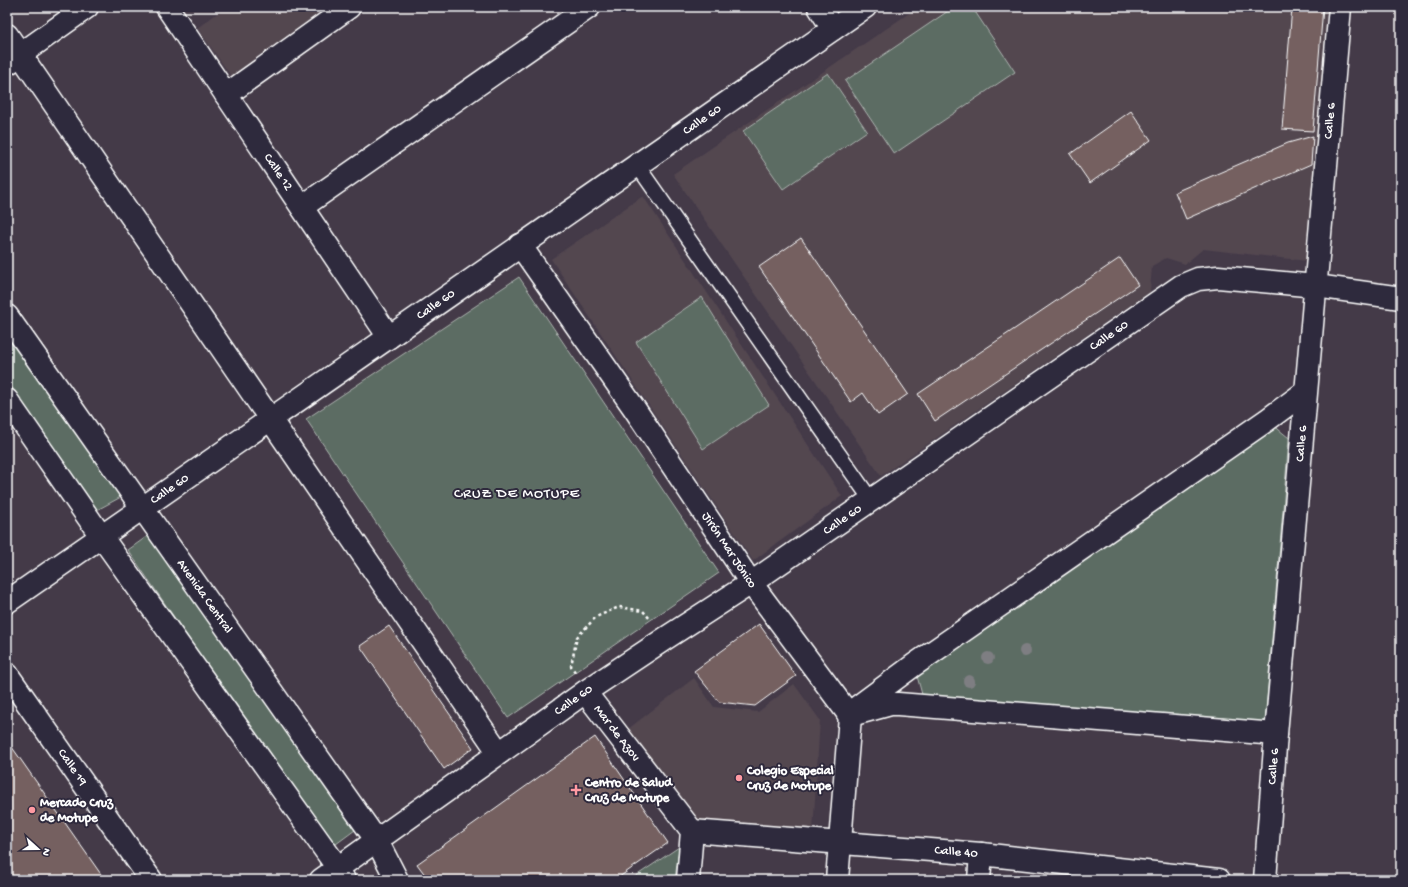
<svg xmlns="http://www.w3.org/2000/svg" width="1408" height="887" viewBox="0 0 1408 887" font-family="'Gochi Hand',sans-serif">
	<rect width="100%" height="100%" fill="#443a48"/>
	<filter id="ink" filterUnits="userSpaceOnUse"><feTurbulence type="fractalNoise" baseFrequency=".025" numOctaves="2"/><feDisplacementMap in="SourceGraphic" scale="8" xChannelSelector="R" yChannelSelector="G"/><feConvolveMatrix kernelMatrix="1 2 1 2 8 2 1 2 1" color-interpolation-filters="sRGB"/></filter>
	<g filter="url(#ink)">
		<g fill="#524650">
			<polygon points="226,7 328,7 231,76 197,28"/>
			<polygon points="918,7 1327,7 1307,261 1203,249 1185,264 1166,258 1152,266 1150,292 881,476 673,174"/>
			<polygon points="643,196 842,496 753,561 551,259"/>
			<polygon points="694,678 714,707 758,712 794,684 820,720 813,832 695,827 628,729"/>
		</g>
		<g fill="#5c6c63" stroke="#aeb6b1">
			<polygon points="954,7 972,7 1015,72 894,154 845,81"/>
			<polygon points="828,73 867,131 783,189 743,131"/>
			<polygon points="519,277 719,573 508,718 306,419"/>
			<polygon points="702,297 769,405 703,449 636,342"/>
			<polygon points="7,335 121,497 97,510 7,380"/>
			<polygon points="1267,420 1289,438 1265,722 923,698 914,665"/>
			<polygon points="149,535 355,830 332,847 128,550"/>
			<polygon points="679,847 675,880 630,880"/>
		</g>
		<g fill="#746161" stroke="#fff">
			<polygon points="1292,7 1323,7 1313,131 1282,129"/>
			<polygon points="1131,111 1151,140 1090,183 1070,154"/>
			<polygon points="1313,136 1311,164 1186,219 1175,192 1288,143"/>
			<polygon points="801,238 908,394 878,415 863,393 851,402 759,267"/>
			<polygon points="1120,258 1138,285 935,421 918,394"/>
			<polygon points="759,624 796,676 755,706 719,702 694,671"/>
			<polygon points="389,626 473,748 444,769 360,646"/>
			<polygon points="595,737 668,843 615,880 429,880 417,864"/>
			<polygon points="7,740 105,880 7,880"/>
		</g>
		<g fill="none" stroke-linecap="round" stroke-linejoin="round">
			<g stroke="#fff" stroke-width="17">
				<polyline id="lane" points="637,165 871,500"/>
			</g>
			<g stroke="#fff" stroke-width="25">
				<g id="street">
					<path id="s1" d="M167,7L389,337"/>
					<polyline points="819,7 833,29"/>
					<polyline points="7,35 499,753"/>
					<polyline points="7,64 87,7"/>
					<polyline points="226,95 349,7"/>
					<polyline points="302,207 589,7"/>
					<path id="s2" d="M520,245L634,408L751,583L850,716L837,880"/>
					<path id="s3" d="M7,602L865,7"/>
					<path id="s4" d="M7,674L151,880"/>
					<path id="s5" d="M585,692L692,831L688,880"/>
					<polyline points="848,714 914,665 1267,420 1305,392"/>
					<polyline points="855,714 891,704 898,704 1276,734"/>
					<path id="s6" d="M692,831L981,854L1219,880"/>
					<polyline points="979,880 981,854"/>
					<path id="s7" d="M1265,880L1276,734L1340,7"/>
				</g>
			</g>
			<g stroke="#fff" stroke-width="25">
				<g id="secondary">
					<path id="s8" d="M7,316L377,841L397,880"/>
					<polyline points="7,400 101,536 338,868 344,880"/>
					<path id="s9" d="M321,880L585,692L666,638L751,583L1181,286L1198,279L1218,277L1316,286L1401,298"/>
				</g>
			</g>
			<polyline stroke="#fff" stroke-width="2.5" stroke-dasharray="3 3" stroke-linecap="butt" points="575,672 571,666 577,637 596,617 619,607 643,611 651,620"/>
			<use href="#lane" stroke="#2f2a3d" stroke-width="14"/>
			<use href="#street" stroke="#2f2a3d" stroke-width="22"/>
			<use href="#secondary" stroke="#2f2a3d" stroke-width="22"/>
		</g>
		<g fill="#7e7e82">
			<circle cx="1025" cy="651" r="6"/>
			<circle cx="988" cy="658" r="6"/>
			<circle cx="969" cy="681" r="6"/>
		</g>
	</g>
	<g fill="#ff9aa2" stroke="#2f2a3d" stroke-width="1.5">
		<circle cx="739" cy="778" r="4"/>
		<path d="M574 784h4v4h4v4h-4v4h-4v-4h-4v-4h4z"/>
		<circle cx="32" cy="810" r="4"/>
	</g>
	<g text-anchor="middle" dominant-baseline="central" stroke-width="4" stroke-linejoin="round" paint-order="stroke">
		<g font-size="13" fill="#fff" stroke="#2f2a3d">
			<text stroke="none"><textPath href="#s3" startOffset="846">Calle 60</textPath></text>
			<text stroke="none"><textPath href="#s7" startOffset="762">Calle 6</textPath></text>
			<text stroke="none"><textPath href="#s1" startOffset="199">Calle 12</textPath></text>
			<text stroke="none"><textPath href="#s3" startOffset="522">Calle 60</textPath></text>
			<text stroke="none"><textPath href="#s9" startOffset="958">Calle 60</textPath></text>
			<text stroke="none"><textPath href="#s7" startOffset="438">Calle 6</textPath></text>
			<text stroke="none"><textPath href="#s3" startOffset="198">Calle 60</textPath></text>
			<text stroke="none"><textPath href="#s9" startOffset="634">Calle 60</textPath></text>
			<text stroke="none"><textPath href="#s2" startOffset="370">Jirón Mar Jónico</textPath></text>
			<text stroke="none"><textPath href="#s8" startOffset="343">Avenida Central</textPath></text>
			<text stroke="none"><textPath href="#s9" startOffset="310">Calle 60</textPath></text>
			<text stroke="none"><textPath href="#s5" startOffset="52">Mar de Azov</textPath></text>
			<text stroke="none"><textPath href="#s7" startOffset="114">Calle 6</textPath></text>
			<text stroke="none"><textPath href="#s4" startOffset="114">Calle 19</textPath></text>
			<text stroke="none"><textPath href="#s6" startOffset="265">Calle 40</textPath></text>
		</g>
		<g font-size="13" font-weight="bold" fill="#fff" stroke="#2f2a3d" text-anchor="start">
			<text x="747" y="771">Colegio Especial<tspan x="747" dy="15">Cruz de Motupe</tspan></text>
			<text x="585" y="783">Centro de Salud<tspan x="585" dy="15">Cruz de Motupe</tspan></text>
			<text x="40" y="803">Mercado Cruz<tspan x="40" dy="15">de Motupe</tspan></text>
		</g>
		<g font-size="15" letter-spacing="1" fill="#fff" stroke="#2f2a3d">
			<text x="517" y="494">CRUZ DE MOTUPE</text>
		</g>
	</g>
	<rect width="1408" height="887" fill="none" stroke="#2f2a3d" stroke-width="24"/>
	<rect x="12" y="12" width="1384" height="863" fill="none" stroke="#fff" stroke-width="1.5" filter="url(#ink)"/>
	<g transform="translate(38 849) rotate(111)" stroke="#2f2a3d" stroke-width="3" paint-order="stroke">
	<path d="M0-3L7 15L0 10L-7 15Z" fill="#ffffff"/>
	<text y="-6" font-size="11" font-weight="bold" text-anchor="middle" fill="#ffffff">N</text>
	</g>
</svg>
